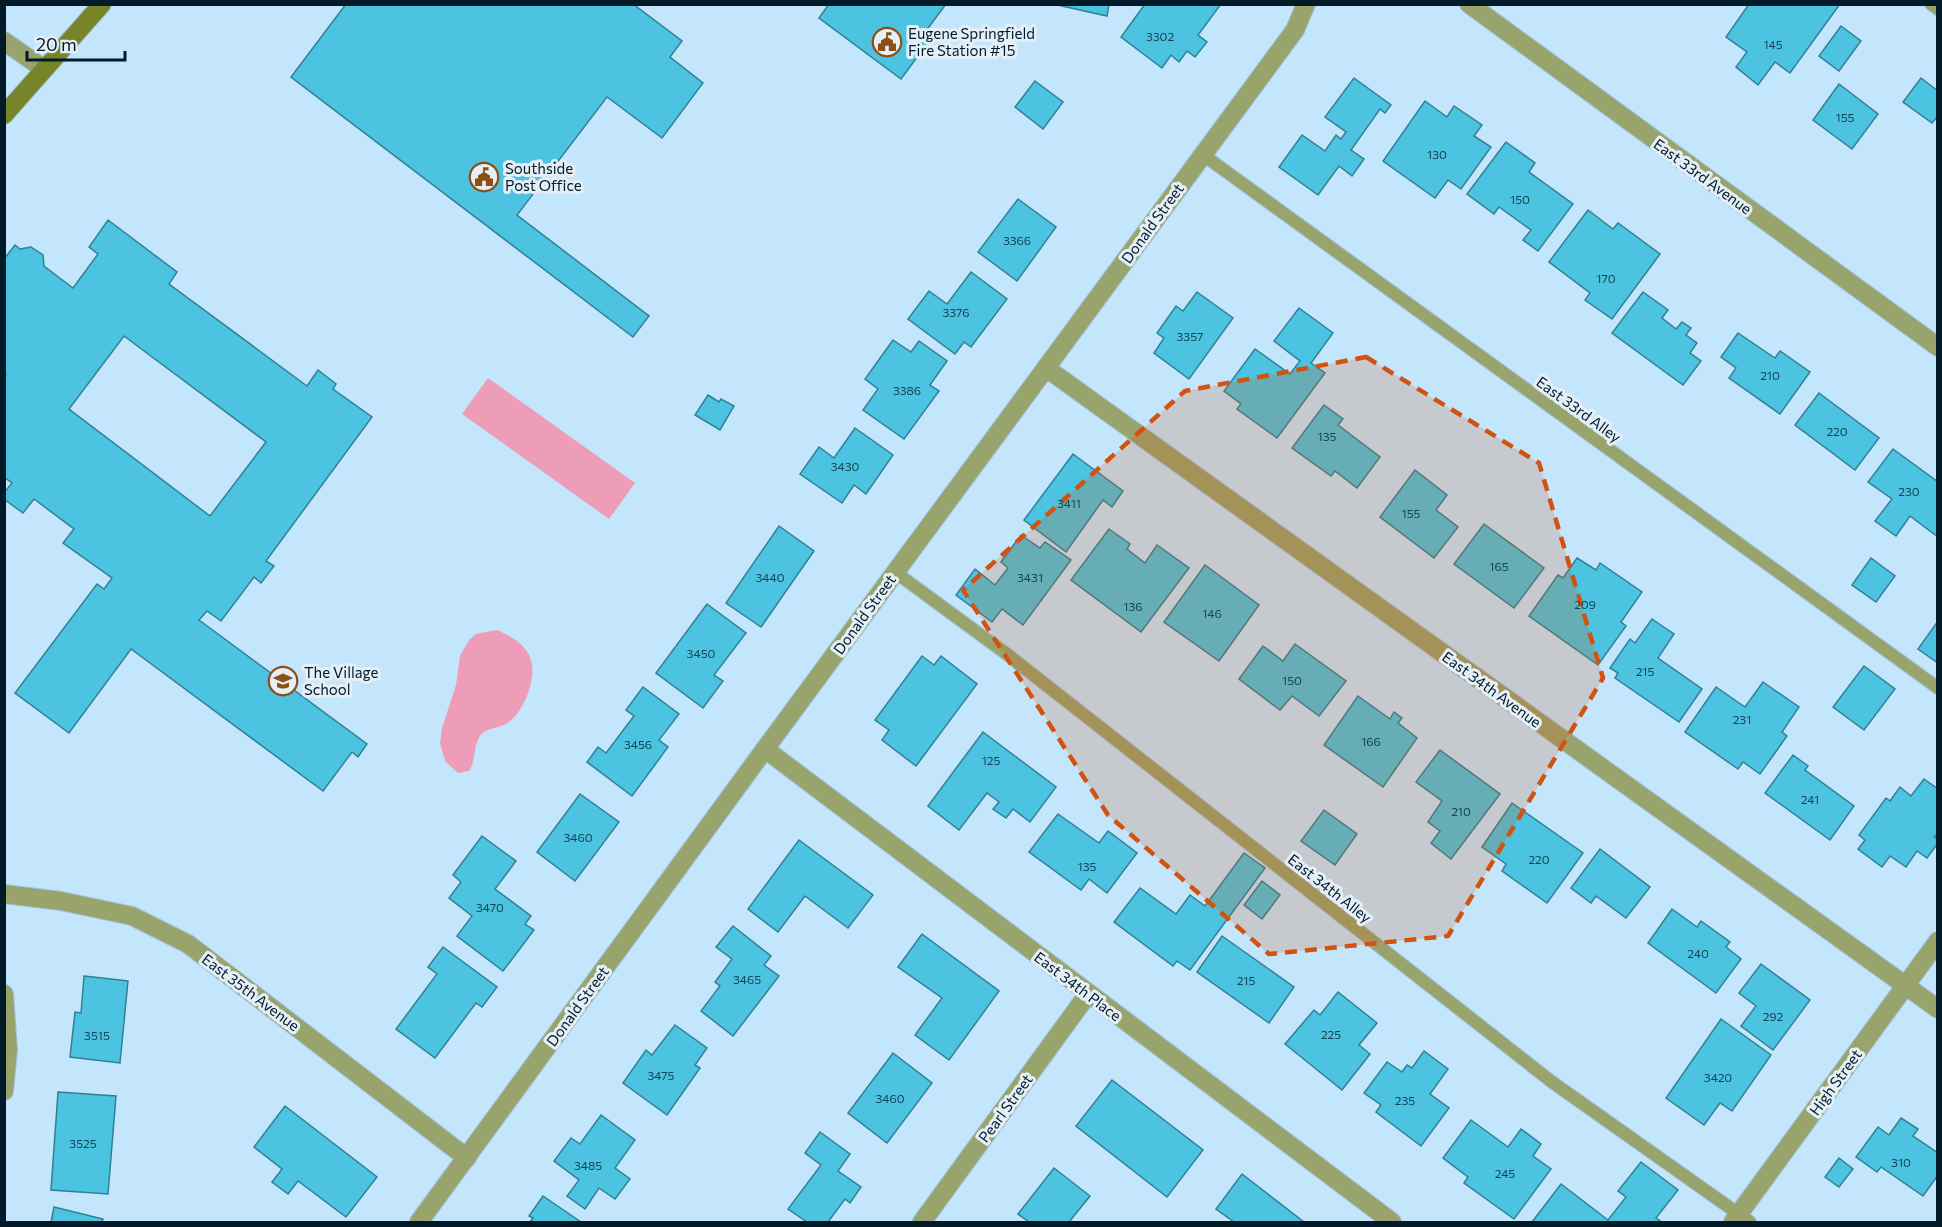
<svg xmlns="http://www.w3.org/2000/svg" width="1942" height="1227" viewBox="0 0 1942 1227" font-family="Commissioner,sans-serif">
	<rect width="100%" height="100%" fill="#c3e6fd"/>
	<g fill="#ed9db8">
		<polygon points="488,378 635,483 609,519 462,414"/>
		<path d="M497,630C530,644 540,662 527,696C523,705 517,716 509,722C500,729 486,727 480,736C473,746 476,761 469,771L458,773L445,761L440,743L442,728L456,685L460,656L469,640L476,634Z"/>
	</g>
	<g fill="#4cc3e0" stroke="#318094" stroke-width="1.5" fill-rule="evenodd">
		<polygon points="346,4 633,4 682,41 670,57 703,83 662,138 607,97 517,215 649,316 633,337 291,77"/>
		<polygon points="829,4 946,4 920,39 927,44 901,79 819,18"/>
		<polygon points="1053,4 1109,4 1107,16"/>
		<polygon points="1145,4 1221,4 1198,35 1207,42 1195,57 1187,51 1179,62 1171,55 1162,68 1121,37"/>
		<polygon points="1749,4 1840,4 1790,73 1775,62 1758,85 1736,67 1747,52 1726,37"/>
		<polygon points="1841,26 1861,41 1839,71 1819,56"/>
		<polygon points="1354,78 1391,105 1385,113 1380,109 1351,150 1364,159 1352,176 1339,166 1318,195 1279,167 1302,135 1325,151 1336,135 1341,139 1346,132 1325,117"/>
		<polygon points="1921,78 1938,91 1938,116 1932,123 1903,102"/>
		<polygon points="1035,81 1063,102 1043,129 1015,107"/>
		<polygon points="1839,84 1878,114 1852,149 1813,120"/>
		<polygon points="1425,101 1447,117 1454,106 1482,125 1474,136 1491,147 1461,189 1448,180 1435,198 1383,161"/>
		<polygon points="1506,142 1535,163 1529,172 1573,204 1538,251 1523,240 1531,230 1499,207 1494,214 1467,194"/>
		<polygon points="1018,199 1056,227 1017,281 978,252"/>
		<polygon points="1588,210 1613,229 1618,223 1660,254 1612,319 1585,300 1590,293 1549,262"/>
		<path d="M108,220L177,272L169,284L307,386L318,370L336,384L333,389L372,417L266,561L274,566L261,583L254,577L221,621L207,611L199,620L367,744L358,757L352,752L323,791L131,649L69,733L15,693L97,584L104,589L112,578L63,543L74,529L34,499L23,513L4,499V493L12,483L4,477V376L6,374L4,373V259L15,245L20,249L31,247L43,255L44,266L73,288L98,254L89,247ZM124,336L266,442L210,516L69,409Z"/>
		<polygon points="971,272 1007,299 971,347 964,342 955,354 908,319 929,291 947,304"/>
		<polygon points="1197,292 1233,318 1189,379 1154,353 1164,338 1157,333 1176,306 1183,311"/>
		<polygon points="1643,292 1668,310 1662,318 1676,329 1682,322 1691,328 1686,335 1697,343 1690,353 1701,361 1683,385 1612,333"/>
		<polygon points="1299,308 1333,333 1311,363 1325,373 1277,438 1237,409 1241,404 1224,391 1255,349 1290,374 1300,361 1274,341"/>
		<polygon points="1738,333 1775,358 1780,351 1810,372 1780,414 1729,378 1736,368 1721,357"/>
		<polygon points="893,340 911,352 919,341 947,361 930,385 939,391 904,439 863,410 878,389 865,379"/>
		<polygon points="1819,393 1879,438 1855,470 1795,425"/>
		<polygon points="708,395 719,402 721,399 734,406 720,430 695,415"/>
		<polygon points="1324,405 1343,419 1338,425 1380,457 1357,488 1335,471 1331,476 1292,448"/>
		<polygon points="855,428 893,455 866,494 854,485 842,503 800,474 819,447 834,458"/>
		<polygon points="1893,449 1938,482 1938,537 1910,516 1896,536 1875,521 1892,499 1868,482"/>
		<polygon points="1073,454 1123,491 1112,507 1103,500 1066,552 1024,520"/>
		<polygon points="1415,470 1447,495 1436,510 1458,527 1434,558 1380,517"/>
		<polygon points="1484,524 1544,568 1514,608 1454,564"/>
		<polygon points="779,526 814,551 761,627 726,603"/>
		<polygon points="1109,529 1130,544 1127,549 1145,563 1157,545 1189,568 1141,632 1071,580"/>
		<polygon points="1021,535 1040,548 1045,542 1071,560 1023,625 1002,609 992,622 956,595 975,569 995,585 1008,568 1001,562"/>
		<polygon points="1577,558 1596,570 1600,563 1642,592 1621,622 1626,626 1598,665 1529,616 1558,575 1563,578"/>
		<polygon points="1871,558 1895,576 1876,602 1852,585"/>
		<polygon points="1205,565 1259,605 1219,661 1164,622"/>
		<polygon points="707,604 746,633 714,675 723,681 703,708 656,673"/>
		<polygon points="1652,619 1674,634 1658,658 1702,689 1679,722 1615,678 1618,673 1610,668 1630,639 1635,643"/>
		<polygon points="1938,621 1938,663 1918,649"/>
		<polygon points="1295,644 1346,681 1319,716 1292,696 1280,710 1239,679 1263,646 1283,661"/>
		<polygon points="922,656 934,665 941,656 977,684 916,766 882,740 889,730 875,720"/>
		<polygon points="1864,666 1895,689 1864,730 1833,707"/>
		<polygon points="1763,682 1799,707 1782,732 1787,736 1760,774 1743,762 1738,769 1685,732 1716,687 1745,707"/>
		<polygon points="643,687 679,714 659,740 668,747 632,796 587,762 598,747 606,753 634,716 626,710"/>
		<polygon points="1358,696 1390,719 1394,712 1402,718 1398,723 1417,738 1383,787 1324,745"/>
		<polygon points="983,732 1056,787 1030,822 1013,809 1006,818 993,809 999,802 987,793 959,830 928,806"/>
		<polygon points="1440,750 1500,794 1451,859 1431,843 1440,831 1428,822 1442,801 1416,782"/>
		<polygon points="1793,755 1808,766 1805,770 1854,806 1830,840 1765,793"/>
		<polygon points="1924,779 1938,789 1938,833 1934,837 1938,839 1938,843 1927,858 1917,851 1906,867 1890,856 1882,867 1858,849 1865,840 1859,835 1886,798 1890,801 1900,787 1911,796"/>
		<polygon points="580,794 619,822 575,881 537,852"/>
		<polygon points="1512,803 1583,853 1547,903 1502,871 1506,864 1482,847"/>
		<polygon points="1324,810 1357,834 1335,865 1301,841"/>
		<polygon points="1058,814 1099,843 1108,831 1137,853 1107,893 1089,879 1081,890 1029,852"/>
		<polygon points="482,836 516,861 495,889 531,916 525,924 534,930 503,971 457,936 472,916 449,898 461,882 453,875"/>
		<polygon points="799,840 873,895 848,928 805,896 778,932 748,909"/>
		<polygon points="1600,849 1650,887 1626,918 1596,896 1591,903 1571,888"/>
		<polygon points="1244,853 1265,868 1190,970 1177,961 1173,966 1114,922 1140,888 1176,914 1190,895 1205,906"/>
		<polygon points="1262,881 1280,895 1262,919 1244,905"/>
		<polygon points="1672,909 1697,927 1701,921 1730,942 1726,947 1741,959 1716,993 1648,943"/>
		<polygon points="733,926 771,956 764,965 779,976 733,1036 701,1011 720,986 715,982 732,959 716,947"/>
		<polygon points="922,934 999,991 949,1060 915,1035 942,998 898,967"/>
		<polygon points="1222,936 1294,987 1269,1023 1197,972"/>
		<polygon points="443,947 497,987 482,1007 476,1003 435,1058 396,1029 437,974 428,967"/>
		<polygon points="1761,964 1810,1000 1773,1050 1741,1026 1756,1006 1739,993"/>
		<polygon points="84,976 128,981 120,1063 70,1057 75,1012 81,1013"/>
		<polygon points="1338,992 1377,1023 1359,1045 1370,1054 1342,1090 1285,1044 1314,1010 1320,1015"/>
		<polygon points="1721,1019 1771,1055 1732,1111 1720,1103 1704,1125 1666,1098"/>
		<polygon points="675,1025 707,1048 695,1065 700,1068 667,1115 623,1083 646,1050 652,1055"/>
		<polygon points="1424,1051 1448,1069 1430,1094 1449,1108 1421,1146 1376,1112 1381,1105 1364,1093 1387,1062 1402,1072 1407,1065 1412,1068"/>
		<polygon points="893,1053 932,1083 887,1143 848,1113"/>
		<polygon points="1112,1080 1203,1150 1167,1197 1076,1126"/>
		<polygon points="58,1092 116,1096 108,1194 51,1190"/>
		<polygon points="285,1106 377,1177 346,1217 298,1181 288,1194 272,1182 282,1169 254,1147"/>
		<polygon points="601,1115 635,1140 615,1168 630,1179 615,1199 599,1188 585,1209 567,1196 579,1180 554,1161 571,1138 580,1144"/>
		<polygon points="1901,1118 1918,1129 1913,1136 1938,1153 1938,1175 1923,1196 1881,1167 1877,1172 1856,1157 1878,1127 1889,1135"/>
		<polygon points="1471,1120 1508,1147 1521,1129 1541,1144 1533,1156 1551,1169 1514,1219 1464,1183 1468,1177 1443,1158"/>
		<polygon points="820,1132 850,1154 838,1171 861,1187 850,1203 845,1199 828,1222 807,1222 788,1209 821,1165 805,1153"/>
		<polygon points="1839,1158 1853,1169 1839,1187 1825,1177"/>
		<polygon points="1641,1162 1678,1190 1656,1218 1662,1222 1532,1222 1561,1184 1608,1220 1626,1197 1618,1191"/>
		<polygon points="1054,1168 1090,1196 1069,1222 1029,1222 1018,1214"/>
		<polygon points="1242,1174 1304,1222 1234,1222 1216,1209"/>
		<polygon points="543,1196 581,1222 530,1222 533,1218 529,1216"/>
		<polygon points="54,1207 103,1219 102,1222 51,1222"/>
	</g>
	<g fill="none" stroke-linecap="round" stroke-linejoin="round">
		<g stroke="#a0c1d7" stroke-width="14">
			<g id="service">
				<polyline points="1931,4 1938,9"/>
				<polyline points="1202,154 1938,688"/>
				<polyline points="895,572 1008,655 1552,1082 1750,1222"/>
			</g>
		</g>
		<g stroke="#a0c1d7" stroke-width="20">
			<g id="minor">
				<polyline points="1469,4 1938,347"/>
				<polyline points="4,41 44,69"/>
				<polyline points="1046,368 1938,1009"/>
				<polyline points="765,749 1392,1222"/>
				<polyline points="4,894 61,901 132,916 188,944 467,1158"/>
				<polyline points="4,994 8,1050 4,1091"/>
				<polyline points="922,1222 1088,994"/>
				<polyline points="1733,1222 1938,941"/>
			</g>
		</g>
		<g stroke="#a0c1d7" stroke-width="20">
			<polyline id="tertiary" points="419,1222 765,749 1295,30 1306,4"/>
		</g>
		<g stroke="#a0c1d7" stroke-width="20">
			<polyline id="secondary" points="4,115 102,4"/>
		</g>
		<use href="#service" stroke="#99a36c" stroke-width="12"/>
		<use href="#minor" stroke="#99a36c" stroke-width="18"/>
		<use href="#tertiary" stroke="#99a36c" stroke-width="18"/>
		<use href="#secondary" stroke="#778528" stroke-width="18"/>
	</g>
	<path fill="#d1530f" fill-opacity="0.2" stroke="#d1530f" stroke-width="4.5" stroke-dasharray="12 8" stroke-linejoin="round" d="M1366,357L1539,463L1603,678L1448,936L1269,954L1108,815L963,590L1185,391Z"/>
	<defs>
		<g id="civic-ring" transform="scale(1.5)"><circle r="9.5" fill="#e4eff7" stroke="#8e4f15" stroke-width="1.5"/><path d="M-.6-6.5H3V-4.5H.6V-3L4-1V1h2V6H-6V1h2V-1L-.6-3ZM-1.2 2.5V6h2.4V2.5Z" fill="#8e4f15"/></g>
		<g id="school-ring" transform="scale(1.5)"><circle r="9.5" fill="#e4eff7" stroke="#8e4f15" stroke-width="1.5"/><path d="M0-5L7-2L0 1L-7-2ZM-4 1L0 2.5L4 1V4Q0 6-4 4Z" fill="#8e4f15"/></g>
	</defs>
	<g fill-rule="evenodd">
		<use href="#civic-ring" x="887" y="42"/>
		<use href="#civic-ring" x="484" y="177"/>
		<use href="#school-ring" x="283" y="681"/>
	</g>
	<g text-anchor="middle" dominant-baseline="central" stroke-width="6" stroke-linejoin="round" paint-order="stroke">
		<g font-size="12" fill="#154456">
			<text x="1160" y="36">3302</text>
			<text x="1773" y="44">145</text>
			<text x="1845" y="117">155</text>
			<text x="1437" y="154">130</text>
			<text x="1520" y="199">150</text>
			<text x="1017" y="240">3366</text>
			<text x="1606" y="278">170</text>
			<text x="956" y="312">3376</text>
			<text x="1190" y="336">3357</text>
			<text x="1770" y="375">210</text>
			<text x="907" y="390">3386</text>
			<text x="1837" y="431">220</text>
			<text x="1327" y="436">135</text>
			<text x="845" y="466">3430</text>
			<text x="1909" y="491">230</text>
			<text x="1069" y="503">3411</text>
			<text x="1411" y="513">155</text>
			<text x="1499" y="566">165</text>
			<text x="770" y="577">3440</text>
			<text x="1030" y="577">3431</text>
			<text x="1585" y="604">209</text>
			<text x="1133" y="606">136</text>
			<text x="1212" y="613">146</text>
			<text x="701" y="653">3450</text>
			<text x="1645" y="671">215</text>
			<text x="1292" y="680">150</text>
			<text x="1742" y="719">231</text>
			<text x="1371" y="741">166</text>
			<text x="638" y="744">3456</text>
			<text x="991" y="760">125</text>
			<text x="1810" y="799">241</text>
			<text x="1461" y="811">210</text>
			<text x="578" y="837">3460</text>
			<text x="1539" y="859">220</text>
			<text x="1087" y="866">135</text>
			<text x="490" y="907">3470</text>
			<text x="1698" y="953">240</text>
			<text x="747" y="979">3465</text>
			<text x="1246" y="980">215</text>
			<text x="1773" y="1016">292</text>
			<text x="1331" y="1034">225</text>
			<text x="97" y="1035">3515</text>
			<text x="661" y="1075">3475</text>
			<text x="1718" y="1077">3420</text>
			<text x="890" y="1098">3460</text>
			<text x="1405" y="1100">235</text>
			<text x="83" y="1143">3525</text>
			<text x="1901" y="1162">310</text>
			<text x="588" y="1165">3485</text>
			<text x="1505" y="1173">245</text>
		</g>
		<g font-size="15" fill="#031a28" stroke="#e4eff7" text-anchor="start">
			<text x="908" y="33">Eugene Springfield<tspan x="908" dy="17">Fire Station #15</tspan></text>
			<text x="505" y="168">Southside<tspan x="505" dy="17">Post Office</tspan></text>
			<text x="304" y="672">The Village<tspan x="304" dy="17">School</tspan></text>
		</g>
		<g font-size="15" fill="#031a28" stroke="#e4eff7">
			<text transform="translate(1703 176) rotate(36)">East 33rd Avenue</text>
			<text transform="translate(1152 223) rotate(-54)">Donald Street</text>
			<text transform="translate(1579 409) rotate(36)">East 33rd Alley</text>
			<text transform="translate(864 614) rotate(-54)">Donald Street</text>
			<text transform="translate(1492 689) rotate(36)">East 34th Avenue</text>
			<text transform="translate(1330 888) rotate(38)">East 34th Alley</text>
			<text transform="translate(1078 986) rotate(37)">East 34th Place</text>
			<text transform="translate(251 992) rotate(37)">East 35th Avenue</text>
			<text transform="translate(577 1006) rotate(-54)">Donald Street</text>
			<text transform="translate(1835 1082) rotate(-54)">High Street</text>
			<text transform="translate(1005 1108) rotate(-54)">Pearl Street</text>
		</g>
	</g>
	<rect width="1942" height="1227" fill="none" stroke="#031a28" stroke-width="12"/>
	<path d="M27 51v9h98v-9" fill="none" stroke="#031a28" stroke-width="3"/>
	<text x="36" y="51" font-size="18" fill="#031a28" stroke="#e4eff7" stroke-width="4.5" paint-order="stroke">20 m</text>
</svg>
